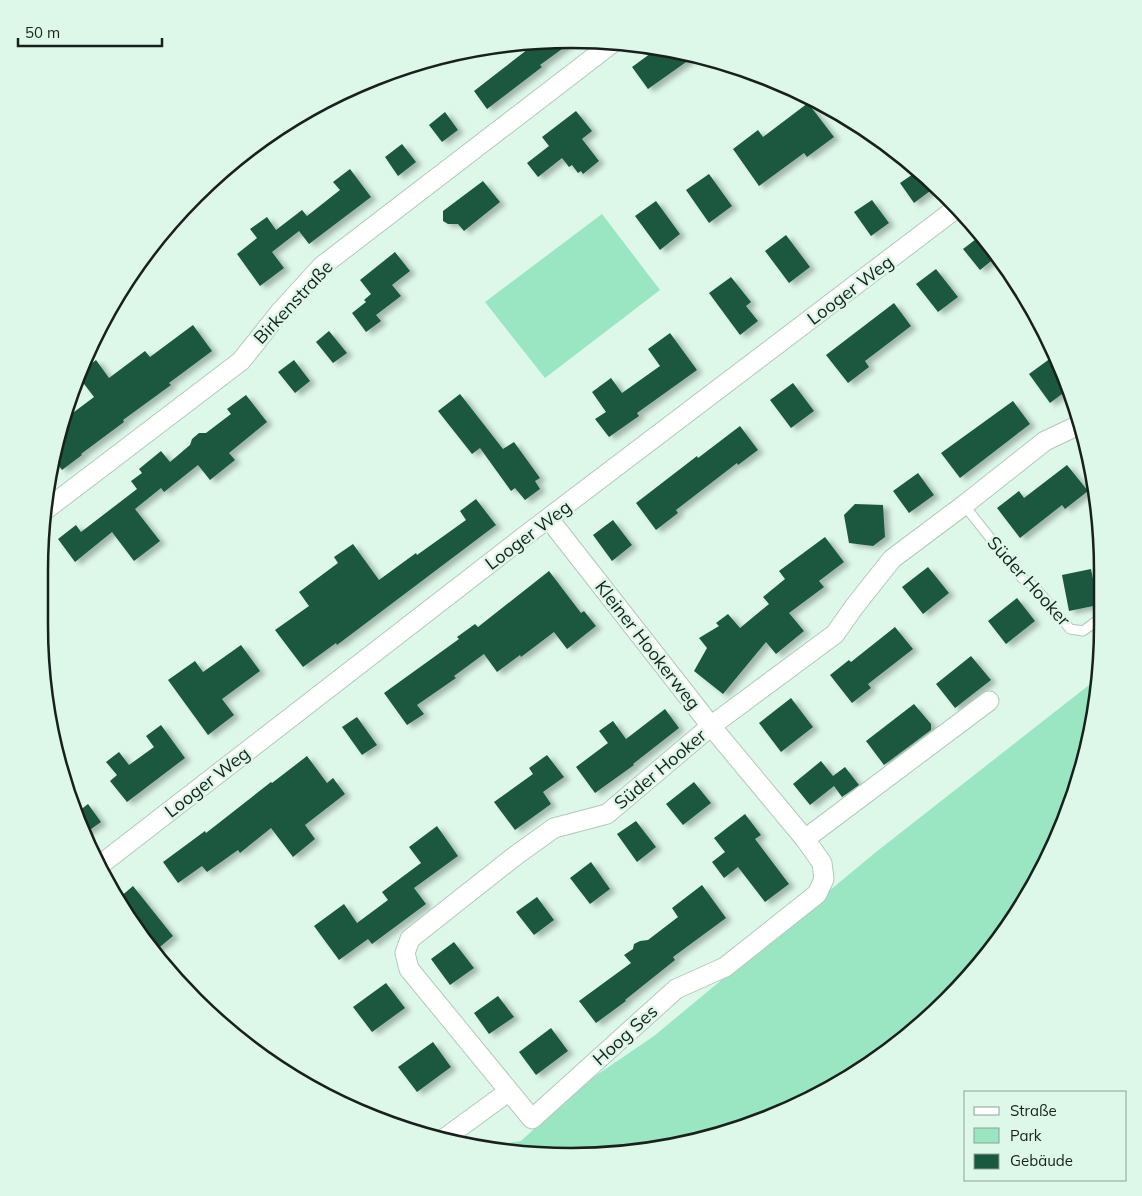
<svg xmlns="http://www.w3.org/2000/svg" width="1142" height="1196" viewBox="0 0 1142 1196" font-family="Mulish,sans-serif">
	<defs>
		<filter id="shadow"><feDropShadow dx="5.5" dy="3" stdDeviation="2.5" flood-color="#0004"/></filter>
	</defs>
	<rect width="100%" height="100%" fill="#ddf7e9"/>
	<g fill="#9be6c2">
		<polygon points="602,214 660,290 545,378 485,302"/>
		<polygon points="1098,678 1093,729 1063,829 1013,921 922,1025 837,1086 742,1129 640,1153 536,1156 487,1146 521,1141 582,1085 654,1036 876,852"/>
	</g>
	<g fill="#1a5940" filter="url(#shadow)">
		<polygon points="573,41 540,65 542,67 487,109 474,91 537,42"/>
		<polygon points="658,48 696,55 648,89 632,67"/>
		<polygon points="808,103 834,137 807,157 804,153 759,186 733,149 758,130 763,137"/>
		<polygon points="576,111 592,131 582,139 599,161 583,174 581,171 578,173 572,165 569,167 562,158 538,177 527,163 549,146 542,137"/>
		<polygon points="445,112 458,130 442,142 429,125"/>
		<polygon points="402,144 416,162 398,176 385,157"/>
		<polygon points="350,169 371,197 309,244 299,231 272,252 284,268 260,286 237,254 257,238 250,229 267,217 276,230 302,210 307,216 340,190 333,182"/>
		<polygon points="916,172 930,191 914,203 900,183"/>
		<polygon points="709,174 732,206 709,223 686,190"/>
		<polygon points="483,181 500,202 464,231 458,224 448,224 443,221 443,211"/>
		<polygon points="872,200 889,223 871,236 854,212"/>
		<polygon points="656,201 680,234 660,250 635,216"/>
		<polygon points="786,235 810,267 789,283 765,251"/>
		<polygon points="980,236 996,257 980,270 963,249"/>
		<polygon points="395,252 410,271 392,285 401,296 376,315 381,321 366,332 352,313 366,302 364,300 371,294 360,280"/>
		<polygon points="936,269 958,297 938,312 916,284"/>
		<polygon points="731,277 751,302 746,306 758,321 740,335 709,293"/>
		<polygon points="894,303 911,326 865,361 869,367 848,383 826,355"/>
		<polygon points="193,325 212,351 169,383 171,385 123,420 124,422 81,454 82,455 62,470 53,458 57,433 62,421 94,397 78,376 80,372 96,360 109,378 145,351 150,357"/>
		<polygon points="329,331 347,353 333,363 316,342"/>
		<polygon points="670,333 697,370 637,413 639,416 609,437 595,419 606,412 592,392 611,378 622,393 660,366 648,349"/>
		<polygon points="1055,355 1070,388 1050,403 1029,374"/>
		<polygon points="294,360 310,381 295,393 278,372"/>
		<polygon points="793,383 814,411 791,428 770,400"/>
		<polygon points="460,394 503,449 514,442 540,478 535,481 540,489 525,500 515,488 511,491 480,448 472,454 438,411"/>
		<polygon points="246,395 267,422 229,453 235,460 210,480 198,465 164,492 161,488 135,509 160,541 134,561 112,532 75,562 58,539 76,525 81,532 137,489 131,481 142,473 139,469 161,451 170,462 190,445 192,439 199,433 206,433 231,414 227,409"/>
		<polygon points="1013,401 1030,424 960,478 941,453"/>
		<polygon points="740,426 758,450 738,465 737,463 676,510 678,513 656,530 636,503 697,456 698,458"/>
		<polygon points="1067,465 1088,491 1065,509 1062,505 1020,538 997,508 1019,491 1024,498"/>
		<polygon points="918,473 934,495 909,513 893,491"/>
		<polygon points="476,499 496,525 337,645 336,643 303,667 275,630 309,606 299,592 338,563 334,557 353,544 379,580 416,553 417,555 466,520 460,511"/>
		<polygon points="855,504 883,505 885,537 873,546 849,543 844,515"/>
		<polygon points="613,520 632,545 612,561 593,535"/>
		<polygon points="825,537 844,562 819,581 824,587 789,613 804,631 776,654 766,642 723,694 694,671 707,648 699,638 719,626 716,623 728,614 740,628 769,604 763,597 785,579 779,571"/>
		<polygon points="928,567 949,593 923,614 902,587"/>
		<polygon points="1091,569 1098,605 1069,611 1062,575"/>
		<polygon points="549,571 581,613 584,611 596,626 567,649 554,632 521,657 520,655 497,672 484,654 454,676 456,678 417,705 424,714 407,725 384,693 459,639 457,637 475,624 478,627"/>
		<polygon points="1017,598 1035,621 1006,644 988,621"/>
		<polygon points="895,627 913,649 868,684 871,688 852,703 830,675 849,660 851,662"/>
		<polygon points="241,645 260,671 222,699 234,715 208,735 168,680 195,661 203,672"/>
		<polygon points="971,656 991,680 955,708 936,684"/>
		<polygon points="791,698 813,727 781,752 759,723"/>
		<polygon points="914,704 931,724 931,730 884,765 866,741"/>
		<polygon points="665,709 679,728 633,764 634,765 595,793 576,767 608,743 599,731 613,721 626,739"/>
		<polygon points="357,717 377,745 362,755 342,727"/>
		<polygon points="161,725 185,758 127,802 110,781 117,775 106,762 119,752 129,765 154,747 146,736"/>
		<polygon points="547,755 564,777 543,792 551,804 515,830 494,802 533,774 529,768"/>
		<polygon points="307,756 327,783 333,778 345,794 305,825 315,839 293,857 271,828 240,853 238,850 207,872 202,866 178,883 163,862 205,831 206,833 271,782 272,783"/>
		<polygon points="821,761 833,776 845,767 859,785 842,797 834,786 810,805 793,784"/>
		<polygon points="694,782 711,803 683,825 666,804"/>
		<polygon points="88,804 101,822 84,834 78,825 75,814"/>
		<polygon points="745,814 761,835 755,839 789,884 765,902 738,867 724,878 712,862 725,852 714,838"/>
		<polygon points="636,821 656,847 637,862 617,834"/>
		<polygon points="437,826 458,856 414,888 426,904 372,944 368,939 339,960 314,926 344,904 357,923 388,900 382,892 421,863 409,847"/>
		<polygon points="591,862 610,889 590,904 570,878"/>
		<polygon points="702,885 726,918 673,957 675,960 625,1000 626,1001 596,1023 579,1001 631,963 624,955 633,949 634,944 640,941 648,940 678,917 672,908"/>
		<polygon points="133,886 173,936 155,951 139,932 144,928 119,898"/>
		<polygon points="537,897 554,920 534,935 516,912"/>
		<polygon points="454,942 474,968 450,985 431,959"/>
		<polygon points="386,983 405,1008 372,1032 353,1007"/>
		<polygon points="498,996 514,1017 489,1034 474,1013"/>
		<polygon points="551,1028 568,1051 536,1075 519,1052"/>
		<polygon points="433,1042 451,1067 417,1092 398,1067"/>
	</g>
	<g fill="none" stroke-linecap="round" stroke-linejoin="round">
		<g stroke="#b1c9bd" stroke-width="11">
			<polyline id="lane" points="964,505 1022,578 1035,587 1070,629 1083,631 1103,616"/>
		</g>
		<g stroke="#b1c9bd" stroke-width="21">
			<g id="street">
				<polyline points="44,511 241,361 280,312 322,266 615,41"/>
				<polyline points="549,519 711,726 805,839 822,863 824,879 817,894 725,967 676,989 532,1119 409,969 405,953 410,939 515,856 554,828 607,814 711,726 835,634 854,607 892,559 964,505 1045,441 1081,424"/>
				<polyline points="805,839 989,701"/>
				<polyline points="100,865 530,532 958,207"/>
				<polyline points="445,1138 508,1092"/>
			</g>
		</g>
		<use href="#lane" stroke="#fff" stroke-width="9"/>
		<use href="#street" stroke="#fff" stroke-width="19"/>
	</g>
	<g text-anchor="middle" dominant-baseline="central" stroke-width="5" stroke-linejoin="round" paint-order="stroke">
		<g font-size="18" fill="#18211c" stroke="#ddf7e9">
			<text transform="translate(850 290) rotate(-37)">Looger Weg</text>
			<text transform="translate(293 302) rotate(-47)">Birkenstraße</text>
			<text transform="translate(528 535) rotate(-37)">Looger Weg</text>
			<text transform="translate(1029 581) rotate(48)">Süder Hooker</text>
			<text transform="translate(648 645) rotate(52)">Kleiner Hookerweg</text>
			<text transform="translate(660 769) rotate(-40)">Süder Hooker</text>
			<text transform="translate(207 782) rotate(-38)">Looger Weg</text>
			<text transform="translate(625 1035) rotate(-42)">Hoog Ses</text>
		</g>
	</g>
	<path d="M0 0H1142V1196H0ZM571 48H571A523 523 0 0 1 1094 571V625A523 523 0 0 1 571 1148H571A523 523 0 0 1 48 625V571A523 523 0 0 1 571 48Z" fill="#ddf7e9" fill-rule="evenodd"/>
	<path fill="none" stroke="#18211c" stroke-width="2.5" d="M571 48H571A523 523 0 0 1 1094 571V625A523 523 0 0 1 571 1148H571A523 523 0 0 1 48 625V571A523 523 0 0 1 571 48Z"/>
	<rect x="964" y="1091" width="162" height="90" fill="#ddf7e9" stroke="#8ea197"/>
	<rect x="974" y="1107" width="25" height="8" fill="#ffffff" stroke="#8ea197"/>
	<text x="1010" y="1116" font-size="15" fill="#18211c">Straße</text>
	<rect x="974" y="1128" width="25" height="15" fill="#9be6c2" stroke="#8ea197"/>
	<text x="1010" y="1141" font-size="15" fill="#18211c">Park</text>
	<rect x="974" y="1154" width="25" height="15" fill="#1a5940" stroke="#8ea197"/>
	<text x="1010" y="1166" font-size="15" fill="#18211c">Gebäude</text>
	<path d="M18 38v8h144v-8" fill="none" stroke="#18211c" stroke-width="2.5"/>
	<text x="25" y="38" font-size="15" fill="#18211c" stroke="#ddf7e9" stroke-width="4" paint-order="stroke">50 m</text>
</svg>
